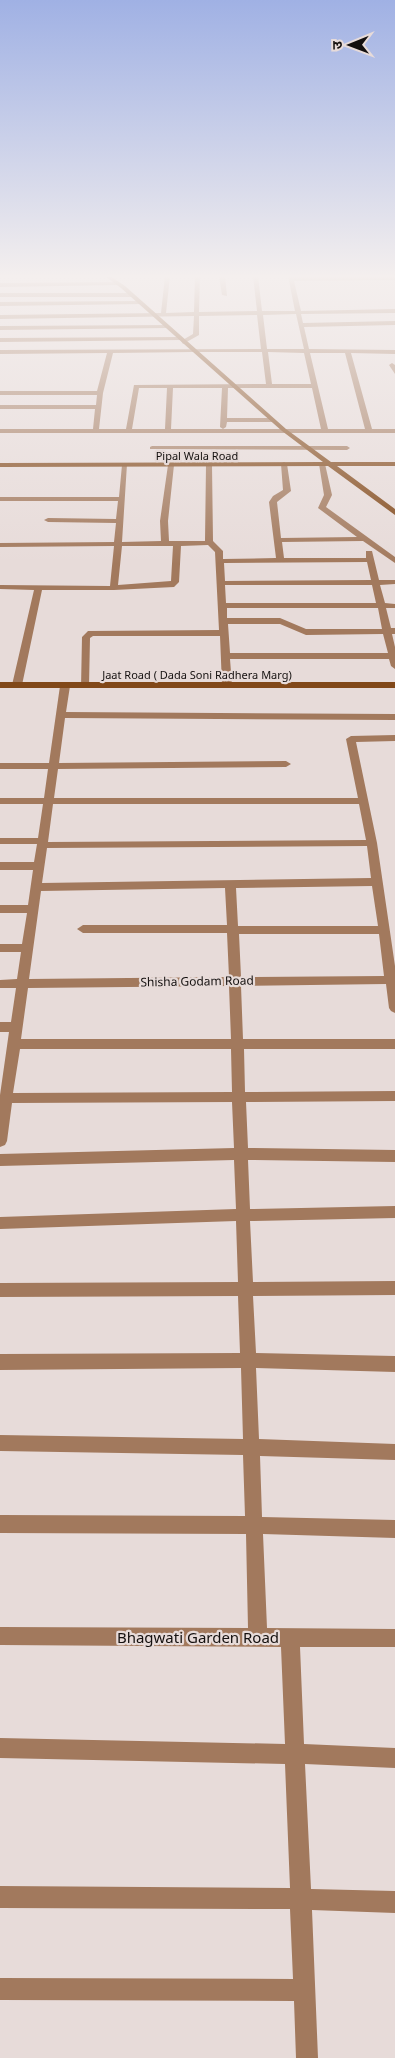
<svg xmlns="http://www.w3.org/2000/svg" width="395" height="2058" viewBox="0 0 395 2058" font-family="'Noto Sans','Noto Sans Devanagari',sans-serif">
	<rect width="100%" height="100%" fill="#e7dbd9"/>
	<g fill="none" stroke-linecap="round" stroke-linejoin="round">
		<g fill="#a2795d" fill-rule="evenodd">
			<path d="M165,276H170L166,313L194,312L195,276H200L199,312L257,311L253,276H258L262,311H295L288,276L293,277L395,276V280L294,281L301,311L395,309V313L301,314L303,323L395,321V325L304,327L309,349L395,350V354L351,353L372,429H395V433H0V429H93L95,409H0V405H96L97,395H0V391H97L107,353L0,354V350L261,349L257,315L199,316V335L183,344L181,341L193,334L194,316L0,319V315L161,313ZM296,314L304,349H267L263,315ZM192,352H262L266,384L134,385L126,429H99L103,393L113,353ZM268,352L304,353L311,384H272ZM310,353H345L365,429H328ZM139,388H167L165,429H132ZM173,388H222L220,427L223,429L226,427L227,422H272L275,420L272,418H227L228,388H312L321,429H171Z"/>
			<polygon points="219,276 225,276 227,296 222,295"/>
			<polygon points="119,282 121,285 0,287 0,283"/>
			<polygon points="0,293 131,293 134,295 131,297 0,297"/>
			<polygon points="141,301 143,304 0,306 0,302"/>
			<polygon points="167,325 169,328 0,330 0,326"/>
			<polygon points="179,337 181,340 0,342 0,338"/>
			<polygon points="392,363 395,365 395,374 389,365"/>
			<polygon points="152,446 347,446 350,448 347,450 150,449 150,447"/>
			<path d="M284,462L287,464L291,491L277,502L281,538L357,537L318,508L324,495L319,464L322,462L325,464L332,495L326,507L395,557V563L363,541L282,542L284,558H366V551H372L379,580H395V584L380,585L385,603L395,604V608H386L391,628H395V634H392L395,647V669L391,666L389,659H230L232,685L227,688L222,685L220,636H93L90,638L89,686L87,688H81L82,637L88,631L219,630L215,552L208,545L181,546L179,582L174,587L114,590H42L22,685L17,688L14,687L12,685L34,590L0,589V585L110,586L114,546L0,547V543L114,542L116,523L48,522L44,520L48,518L116,519L118,501H0V497H119L122,465L127,464L122,542L161,541L160,521L168,465L171,463L174,465L168,521L169,541H205L206,465L209,463L212,465L213,541L223,551V559L276,558L269,502L273,496L283,490L281,464ZM122,546H173L171,581L118,585ZM367,562L371,580L225,581L224,563ZM225,585H372L376,603H226ZM227,608H378L382,629H306L280,618H227ZM228,624H280L306,635L383,634L388,653H230Z"/>
			<path d="M65,683L70,686L66,712L395,714V720L65,718L59,763L286,761L291,764L286,767L58,769L54,798H358L346,739L351,736L395,735V741L356,742L377,843L395,966V1013L391,1011L389,1008L386,984L241,986L243,1039H395V1049H244L245,1092L395,1091V1101L246,1102L248,1148L395,1150V1162L248,1160L250,1209L395,1206V1218L250,1221L253,1282L395,1281V1295L253,1296L256,1353L395,1356V1372L256,1368L259,1439L395,1444V1460L260,1456L262,1517L395,1520V1538L263,1534L267,1628L395,1629V1647H300L304,1744L395,1748V1768L305,1764L311,1889L395,1891V1913L312,1910L318,2058H296L294,2001L0,2000V1978L293,1979L290,1909L0,1908V1886L290,1888L285,1764L0,1758V1738L285,1744L281,1647L0,1645V1627L248,1628L246,1534L0,1533V1515L245,1516L243,1455L0,1451V1435L243,1439L241,1368L0,1370V1354L240,1353L238,1296L0,1297V1283L238,1282L236,1221L0,1229V1217L236,1209L234,1160L0,1166V1154L234,1148L232,1102L12,1103L7,1141L5,1145L0,1147V1095L9,1032H0V1022H11L16,988H0V980L17,979L21,952H0V944H22L27,913H0V905H28L33,870H0V862H34L37,844H0V838H38L43,804H0V798H44L48,769H0V763H49L60,686ZM53,804H359L366,840L48,842ZM367,846L371,878L42,883L47,848ZM372,886L378,926H238L236,888ZM225,888L227,925H83L77,929L83,933H227L229,977L29,979L41,891ZM239,934H379L384,976L241,977ZM229,986L231,1039H21L28,988ZM20,1049H231L232,1092L13,1093Z"/>
		</g>
		<g fill="#814819" fill-rule="evenodd">
			<polygon points="105,276 110,276 125,286 286,429 331,462 395,462 395,466 337,466 395,509 395,515 328,466 0,467 0,463 323,462 282,431 121,288"/>
			<rect x="0" y="682" width="395" height="6"/>
		</g>
	</g>
	<linearGradient id="sky" x2="0" y2="1"><stop stop-color="#a0b1e4"/><stop offset="0.49" stop-color="#f4efee"/><stop offset="1" stop-color="#f4efee" stop-opacity="0"/></linearGradient>
	<rect width="395" height="564" fill="url(#sky)"/>
	<g text-anchor="middle" dominant-baseline="central" stroke-width="4.5" stroke-linejoin="round" paint-order="stroke">
		<g font-size="11" fill="#14100f" stroke="#e7dbd9">
			<text x="197" y="455">Pipal Wala Road</text>
			<text x="197" y="674">Jaat Road ( Dada Soni Radhera Marg)</text>
		</g>
		<g font-size="12" fill="#14100f" stroke="#e7dbd9">
			<text transform="translate(197 981) rotate(-1)">Shisha Godam Road</text>
		</g>
		<g font-size="15" fill="#14100f" stroke="#e7dbd9">
			<text x="198" y="1637">Bhagwati Garden Road</text>
		</g>
	</g>
	<g transform="translate(350 45) rotate(269)" stroke="#e7dbd9" stroke-width="4" paint-order="stroke">
	<path d="M0-4L9 19L0 12L-9 19Z" fill="#14100f"/>
	<text y="-8" font-size="14" font-weight="bold" text-anchor="middle" fill="#14100f">उ</text>
	</g>
</svg>
